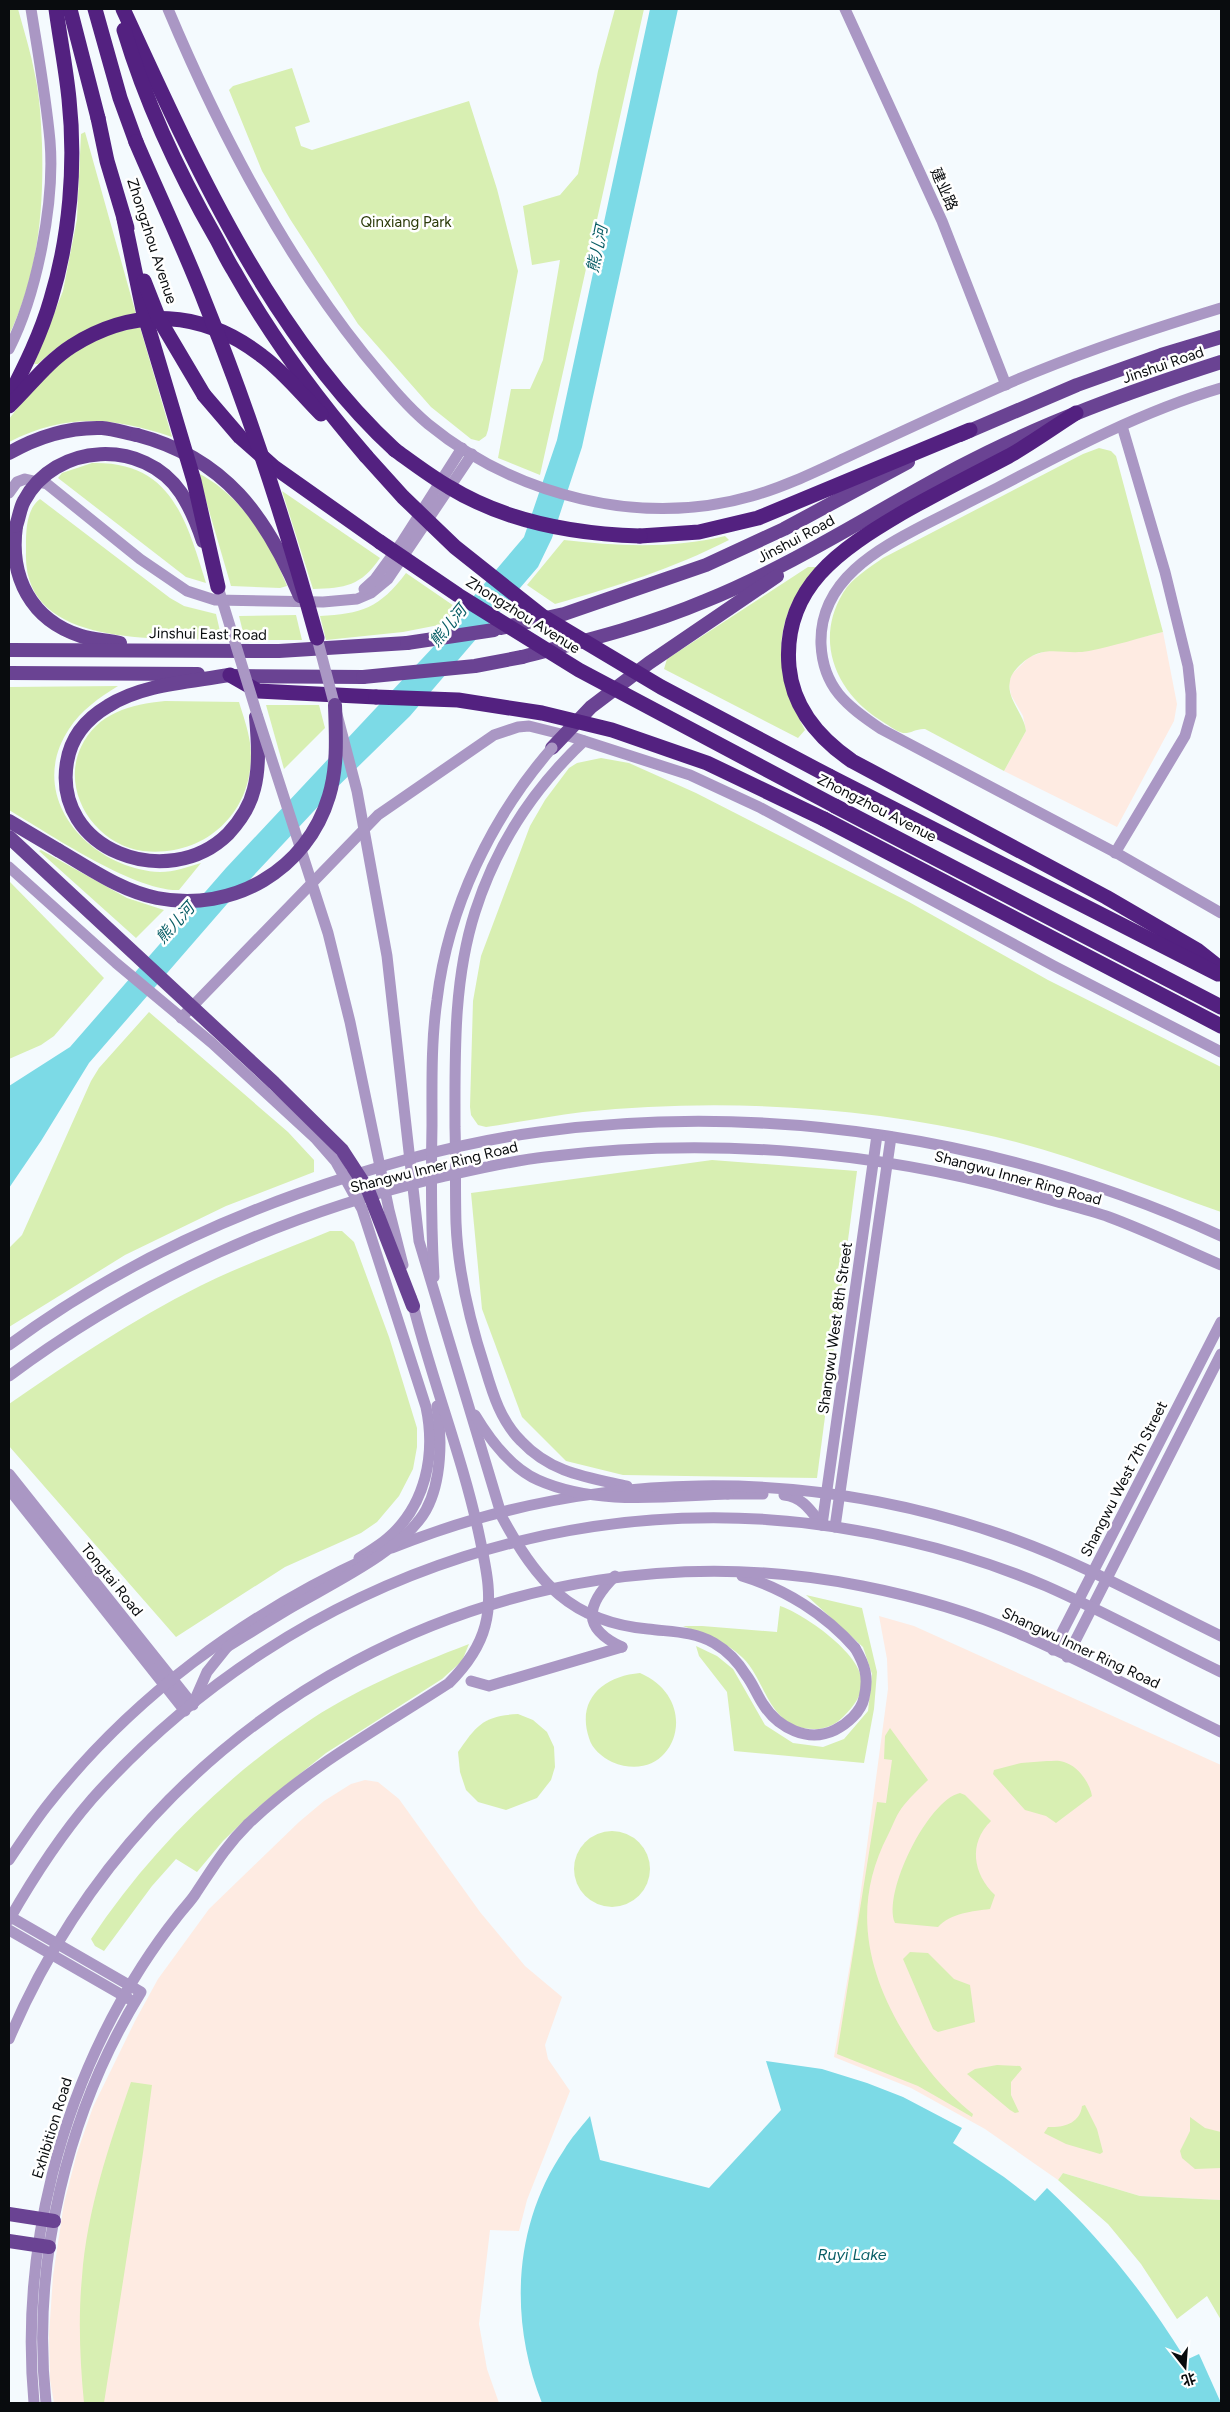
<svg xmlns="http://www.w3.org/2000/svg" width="1230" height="2412" viewBox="0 0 1230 2412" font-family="Figtree,'Noto Sans SC',sans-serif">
	<rect width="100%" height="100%" fill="#f4fafe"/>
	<g fill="#feebe2">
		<polygon points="1163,632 1177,704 1174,721 1117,827 1004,771 1026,731 1023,716 1011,695 1009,683 1012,674 1029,657 1049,650 1087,651"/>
		<polygon points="879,1616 914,1626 1221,1765 1221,2200 1140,2196 1063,2173 1058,2180 985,2129 911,2088 834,2057 855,1935 888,1689 887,1659"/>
		<polygon points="365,1780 378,1782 399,1799 480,1912 525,1966 562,1997 545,2045 548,2059 570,2091 527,2200 519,2231 490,2230 479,2324 487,2369 499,2403 54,2403 50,2380 49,2335 53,2276 64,2203 77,2153 93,2107 135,2021 158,1979 209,1909 299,1822 324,1801 351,1784"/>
	</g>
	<g fill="#d8efb2">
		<path d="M9,9H18C24,31 31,53 35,75C40,98 41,121 42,144C44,210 38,275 9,335Z"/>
		<polygon points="615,9 644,9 540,475 498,458 511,389 530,389 543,360 560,260 532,265 523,206 560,195 578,174 598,71"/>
		<polygon points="292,68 310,122 295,127 301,146 312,150 469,101 497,189 518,271 488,430 486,436 479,441 471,439 431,407 358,324 290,219 262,171 229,90 233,86"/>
		<path d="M85,132L136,314C96,322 67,337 38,364H34L63,291L77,219L81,134Z"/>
		<path d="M140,327L172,437C112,417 67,413 9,442V419L30,392L65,359L79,349L109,334Z"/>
		<path d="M1099,448L1111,451L1116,456L1163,632C1139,638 1114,646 1089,651C1062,656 1044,642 1020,665C1016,669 1011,674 1010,681C1006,699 1024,713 1026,731L1004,771L925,729C917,728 910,734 903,733C895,731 887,724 880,720C836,692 814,641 843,593C852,578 869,568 883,558L1083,454Z"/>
		<path d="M92,463C172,461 186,520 206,583L186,577L58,478L62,473Z"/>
		<path d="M198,473C241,495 270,542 287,586L280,588L231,586Z"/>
		<path d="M282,491L380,558C361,586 345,588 313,589Z"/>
		<path d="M40,499L170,598L184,606L216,614L222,640C158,637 22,649 26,552C26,535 25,510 40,499Z"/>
		<path d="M725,536L729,540C672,569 617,586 555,604L527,585L564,540C617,546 672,549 725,536Z"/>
		<path d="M808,567H817C770,619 773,671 805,730L798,738L664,669L667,659Z"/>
		<path d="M406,573L457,608L449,623L403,632L326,640L320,616C361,614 380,608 406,573Z"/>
		<polygon points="296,615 302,640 245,640 239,616"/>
		<path d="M118,686C99,698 81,710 69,729C24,797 90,869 160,872C174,872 188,867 201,863L179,890C135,892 48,833 9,810V687Z"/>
		<path d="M165,701L239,702C243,715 248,729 250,743C258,808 208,858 143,851C95,845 60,791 81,747C97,713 131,704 165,701Z"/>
		<polygon points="266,705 319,705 325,728 284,769"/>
		<path d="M601,758L629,763L696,793L909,902L1048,980L1221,1067V1212C1147,1186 1072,1155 996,1137C862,1106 720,1098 583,1112C551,1116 519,1122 486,1127L478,1125L471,1115L470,1107L473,1001L481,956L502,900L530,826L545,800L569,768L577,763Z"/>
		<polygon points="41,850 127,898 164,910 136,938 39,851"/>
		<polygon points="9,881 104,978 54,1036 41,1045 9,1059"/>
		<polygon points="149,1012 288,1132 314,1160 314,1172 226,1206 125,1255 9,1327 9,1248 22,1235 91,1081 99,1068"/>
		<polygon points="712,1160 857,1171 817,1478 623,1475 566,1461 522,1417 482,1309 471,1193"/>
		<path d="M330,1231H342L354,1242L389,1337L417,1428V1447L413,1469L399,1496L377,1522L361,1533L285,1567L176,1637L9,1446V1404C71,1361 132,1320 200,1286C242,1265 287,1249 330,1231Z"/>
		<polygon points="806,1595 862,1608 877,1672 874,1709 864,1763 734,1751 727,1692 699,1656 696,1646 717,1656 733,1669 765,1725 793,1743 823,1747 844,1739 868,1711 872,1674 863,1647"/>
		<path d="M780,1606C804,1614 864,1655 862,1684C861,1697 853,1707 844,1716C832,1728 820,1731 803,1728C768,1721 765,1680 743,1658C725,1641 706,1635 683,1626H702L777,1632Z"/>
		<path d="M469,1644L462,1661L442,1679L326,1753L256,1809L223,1841L197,1872L176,1859L152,1886L104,1951L95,1946L91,1939C147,1855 219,1782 303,1725C353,1690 412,1666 469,1644Z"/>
		<path d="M640,1673C705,1701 674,1788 612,1762C602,1757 592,1749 589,1738C576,1699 604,1676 640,1673Z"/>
		<path d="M518,1714L533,1720L547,1732L554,1747L555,1767L551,1780L537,1798L506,1810L478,1802L466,1790L460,1772L458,1752C477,1724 484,1716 518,1714Z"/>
		<path d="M890,1728L928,1780C920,1788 911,1796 904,1805C897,1813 893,1825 888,1835C853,1902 865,1967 902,2030C923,2065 941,2088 973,2114L972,2117L918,2086L837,2054L877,1802L886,1803L892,1760L884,1759L885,1736Z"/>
		<path d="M1047,1761C1052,1761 1059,1760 1064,1762C1078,1766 1090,1783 1092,1796L1056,1823L1046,1816L1025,1810L993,1774L994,1770L1021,1763Z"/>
		<path d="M960,1793L965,1795L991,1821C968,1843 973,1874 995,1895L990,1909C973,1911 951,1913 938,1927L895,1923C882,1893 928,1800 960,1793Z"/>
		<circle cx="612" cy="1869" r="38"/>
		<polygon points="910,1952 928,1953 954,1979 970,1985 975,2022 938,2032 933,2029 903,1959"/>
		<polygon points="997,2065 1020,2066 1022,2069 1011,2082 1011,2095 1019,2112 1015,2113 1010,2110 967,2074 975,2069"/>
		<path d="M131,2082L152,2085L143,2153L104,2403H84C80,2362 78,2318 82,2277C87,2210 109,2145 131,2082Z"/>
		<path d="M1085,2105L1097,2129L1103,2152L1100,2154L1066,2144L1044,2133L1048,2127C1064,2128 1080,2123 1082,2106Z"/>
		<polygon points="1190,2117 1205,2128 1221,2132 1221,2168 1195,2169 1182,2158 1180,2151 1190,2131"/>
		<polygon points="1063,2173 1140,2196 1221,2200 1221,2320 1207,2296 1177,2319 1141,2264 1108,2224 1058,2180"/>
	</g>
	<g fill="#7cdae6">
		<polygon points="650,9 678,9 582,447 552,538 538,567 410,716 327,797 227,904 89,1063 41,1141 9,1188 9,1086 70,1047 226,868 451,628 456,617 524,537 557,440"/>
		<path d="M766,2061L822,2069L867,2083L903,2097L962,2128L953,2143L1004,2177L1035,2201L1047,2188C1103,2241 1146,2295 1186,2360L1199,2354L1221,2403H542C509,2320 513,2225 564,2150C571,2138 581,2127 590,2116L600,2160L709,2188L781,2110Z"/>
	</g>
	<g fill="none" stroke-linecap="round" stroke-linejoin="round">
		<g stroke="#aa97c4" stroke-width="11">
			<path d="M168,9C218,128 283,253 364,354C384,378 404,404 428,424C516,496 641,528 752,496C784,487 815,472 845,458C890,437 935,416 980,396C1058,360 1139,333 1221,308"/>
			<polyline points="845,9 942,221 1006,385"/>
			<path d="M9,349C37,294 55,202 50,141C46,97 38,53 31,9"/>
			<path d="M1221,388C1143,411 1069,450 997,488C973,500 950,512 926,524C878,549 819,580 821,644C823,688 847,706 881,729L1120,855L1221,913"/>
			<polyline points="9,493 17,482 25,479 47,484 140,559 187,591 215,600 323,602 357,599 371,593 388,579 472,454"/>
			<polyline points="364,589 375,579 402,542 462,448"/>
			<path d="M584,741C534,788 496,846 475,912C453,981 455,1055 455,1127C456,1159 455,1191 456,1223C458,1272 470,1322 485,1368C493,1395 501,1421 521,1441C551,1473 586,1477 627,1486"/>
			<polyline points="1115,853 1185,736 1191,715 1191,694 1188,666 1165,572 1122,426"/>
			<path d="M9,867L116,963L212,1043L315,1138L336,1162L362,1209L426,1407C436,1454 426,1505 388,1538C379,1546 368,1552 359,1558"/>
			<polyline points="181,1018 378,815 494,735 518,727 529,726 569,736 690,775 759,807 1054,966 1221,1052"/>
			<path d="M9,1345C97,1280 194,1231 297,1194C376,1166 457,1143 539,1132C770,1101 1010,1139 1221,1236"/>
			<path d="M9,1376C137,1281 282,1215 437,1178C473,1170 509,1161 545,1157C713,1136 885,1151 1047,1199C1068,1205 1089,1210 1109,1217C1147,1231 1184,1249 1221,1265"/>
			<polyline points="9,1474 193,1705"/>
			<polyline points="9,1489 185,1711"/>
			<polyline points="728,1494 763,1494"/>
			<path d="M784,1495C803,1497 811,1511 822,1525"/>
			<polyline points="822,1525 877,1135"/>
			<polyline points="835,1527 891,1137"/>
			<path d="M392,1548C591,1468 807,1466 1008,1537C1082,1563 1151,1602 1221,1636"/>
			<path d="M615,1576C586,1605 581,1628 622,1647"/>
			<path d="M742,1576C785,1589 825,1614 855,1648"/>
			<polyline points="1053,1650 1221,1322"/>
			<polyline points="1067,1657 1221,1354"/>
			<polyline points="471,1681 489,1686 622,1647"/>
			<polyline points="193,1704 207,1672 227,1647"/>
			<path d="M9,1860C21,1842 33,1824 46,1807C131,1698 245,1614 370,1557"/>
			<path d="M9,1916L141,1992C67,2112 31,2262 46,2403"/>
			<path d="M9,1920C33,1878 60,1836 92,1799C297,1570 607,1468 907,1541C955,1552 1001,1567 1046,1586C1105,1612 1163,1644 1221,1672"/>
			<polyline points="9,1930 129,1999"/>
			<path d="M9,2039C149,1707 507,1515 862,1586C918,1597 974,1613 1027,1637C1093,1666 1157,1701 1221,1732"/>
			<path d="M34,2403C20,2251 60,2094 142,1966C153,1949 165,1932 177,1917C183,1909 191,1901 196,1893C214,1866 225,1847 248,1824"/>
		</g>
		<g stroke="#6a4393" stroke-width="14">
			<polyline points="960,435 1077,385 1161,355 1221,337"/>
			<path d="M9,453C37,437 69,427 102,428C114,429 126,433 137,435"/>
			<path d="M16,526C9,577 31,620 81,636C93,640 107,640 120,643"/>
			<polyline points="501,628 564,614 706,565 784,529 908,462"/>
			<polyline points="9,650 279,651 407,643"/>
			<path d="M522,657C584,641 646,626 705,601C794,565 874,512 959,467C1042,423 1131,391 1221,362"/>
			<polyline points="9,673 198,674"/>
			<path d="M229,675C190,682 142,684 108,706C86,719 71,737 67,762C52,850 168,893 228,834C240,821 250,806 254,789C260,766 258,740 256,717"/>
			<polyline points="234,676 363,677"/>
			<polyline points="552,748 591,707 649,663 777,576"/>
			<polyline points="9,821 58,850"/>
			<polyline points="9,2214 54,2221"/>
			<polyline points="9,2241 49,2247"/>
		</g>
		<g stroke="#532180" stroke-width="15">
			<polyline points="70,9 98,118"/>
			<polyline points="95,9 120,98 136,142"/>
			<path d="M123,9C193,161 270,335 395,450"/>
			<path d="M124,30C146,103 178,172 216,238C222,249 227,260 234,271C271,337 317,399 366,456"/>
			<polyline points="204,395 240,437 274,467 380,542"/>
			<path d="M9,397C25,366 41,334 51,299C70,237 76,164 69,99C66,69 60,39 56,9"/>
			<path d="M9,406C29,387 47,362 72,346C135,306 203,310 262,356C284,372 302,395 321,414"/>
			<path d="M1076,413C1054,427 1032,443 1009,456C973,475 937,493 902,513C841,549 782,587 789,667C793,709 820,739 852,761L1106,897L1197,950L1221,969"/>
			<polyline points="640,536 699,532 758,518 970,430"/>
			<polyline points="230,675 258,691 376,697"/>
			<polyline points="829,776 1218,974"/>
			<polyline points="835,806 1221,1007"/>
			<polyline points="824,819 1221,1026"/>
		</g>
		<g stroke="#aa97c4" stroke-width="11">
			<polyline points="218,587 256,711 328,933 350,1022 389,1210 403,1265"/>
			<path d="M317,638L357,791L387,956L419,1241L502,1517C537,1582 571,1622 648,1629C671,1632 693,1631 714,1643C726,1650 738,1662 746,1675C753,1684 757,1695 763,1704C778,1728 808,1743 835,1730C847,1724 861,1712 864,1698C869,1677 865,1665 855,1648"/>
			<path d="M434,1277C431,1226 431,1176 432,1125C432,1084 431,1041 437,1000C448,908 491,818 552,748"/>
			<path d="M475,1415C490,1440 511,1468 538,1480C596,1506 667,1496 728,1494"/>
			<path d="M227,1647C248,1634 270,1620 292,1607C331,1584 404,1550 426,1510C442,1481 442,1437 437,1406"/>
			<path d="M248,1824C308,1767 380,1728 449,1683C465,1667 479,1649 485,1626C493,1597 486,1568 480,1539C463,1457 431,1379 411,1297"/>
		</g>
		<g stroke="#6a4393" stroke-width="14">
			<path d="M137,435C225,458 266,516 300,596"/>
			<path d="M16,526C19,518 20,508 24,501C55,442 144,438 181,493C190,507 198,526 203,541"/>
			<polyline points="407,643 494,630"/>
			<polyline points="363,677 475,666 522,657"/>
			<polyline points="9,837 274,1083 342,1150 368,1190 413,1306"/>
			<path d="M58,850C89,868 121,891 157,898C233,913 307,870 329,796C338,766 336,735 335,705"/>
		</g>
		<g stroke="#532180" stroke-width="15">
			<polyline points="98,118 107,161 127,228"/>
			<path d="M136,142C159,196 185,250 206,305C250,414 286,525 317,638"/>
			<polyline points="124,219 143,310 194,481 218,587"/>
			<polyline points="144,281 159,319 204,395"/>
			<path d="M395,450C413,463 430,476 449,487C506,522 574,534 640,536"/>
			<polyline points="366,456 403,497 455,547 542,616 661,687 829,776"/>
			<polyline points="380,542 458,595 579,670 835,806"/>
			<polyline points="376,697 458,700 542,713 612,730 707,763 824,819"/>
		</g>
	</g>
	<g text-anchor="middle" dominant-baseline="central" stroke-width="5" stroke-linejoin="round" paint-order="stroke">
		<g font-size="15" fill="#090c0e" stroke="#fff">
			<text transform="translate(944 189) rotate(66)">建业路</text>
			<text transform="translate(152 241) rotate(72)">Zhongzhou Avenue</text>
			<text transform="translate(1163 365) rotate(-19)">Jinshui Road</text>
			<text transform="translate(796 539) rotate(-28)">Jinshui Road</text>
			<text transform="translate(523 615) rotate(32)">Zhongzhou Avenue</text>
			<text transform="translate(208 634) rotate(1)">Jinshui East Road</text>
			<text transform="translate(877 808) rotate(27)">Zhongzhou Avenue</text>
			<text transform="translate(434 1167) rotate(-14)">Shangwu Inner Ring Road</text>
			<text transform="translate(1018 1178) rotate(15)">Shangwu Inner Ring Road</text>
			<text transform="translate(835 1328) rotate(-82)">Shangwu West 8th Street</text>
			<text transform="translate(1124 1479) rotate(-63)">Shangwu West 7th Street</text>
			<text transform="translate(112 1580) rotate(51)">Tongtai Road</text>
			<text transform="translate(1081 1648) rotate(25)">Shangwu Inner Ring Road</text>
			<text transform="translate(52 2128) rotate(-73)">Exhibition Road</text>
		</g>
		<g font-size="15" fill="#2c3b0a" stroke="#fff">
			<text x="406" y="222">Qinxiang Park</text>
		</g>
		<g font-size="16" font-style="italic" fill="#095e66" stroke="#fff">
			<text transform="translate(597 249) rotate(-78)">熊儿河</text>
			<text transform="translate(448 626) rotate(-51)">熊儿河</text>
			<text transform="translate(175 923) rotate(-48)">熊儿河</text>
			<text x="852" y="2254">Ruyi Lake</text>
		</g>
	</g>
	<rect width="1230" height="2412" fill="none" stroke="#090c0e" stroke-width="20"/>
	<g transform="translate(1185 2367) rotate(163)" stroke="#ffffff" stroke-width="4" paint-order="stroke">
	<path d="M0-4L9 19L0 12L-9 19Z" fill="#090c0e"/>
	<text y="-8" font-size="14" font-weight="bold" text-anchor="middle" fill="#090c0e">北</text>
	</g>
</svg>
